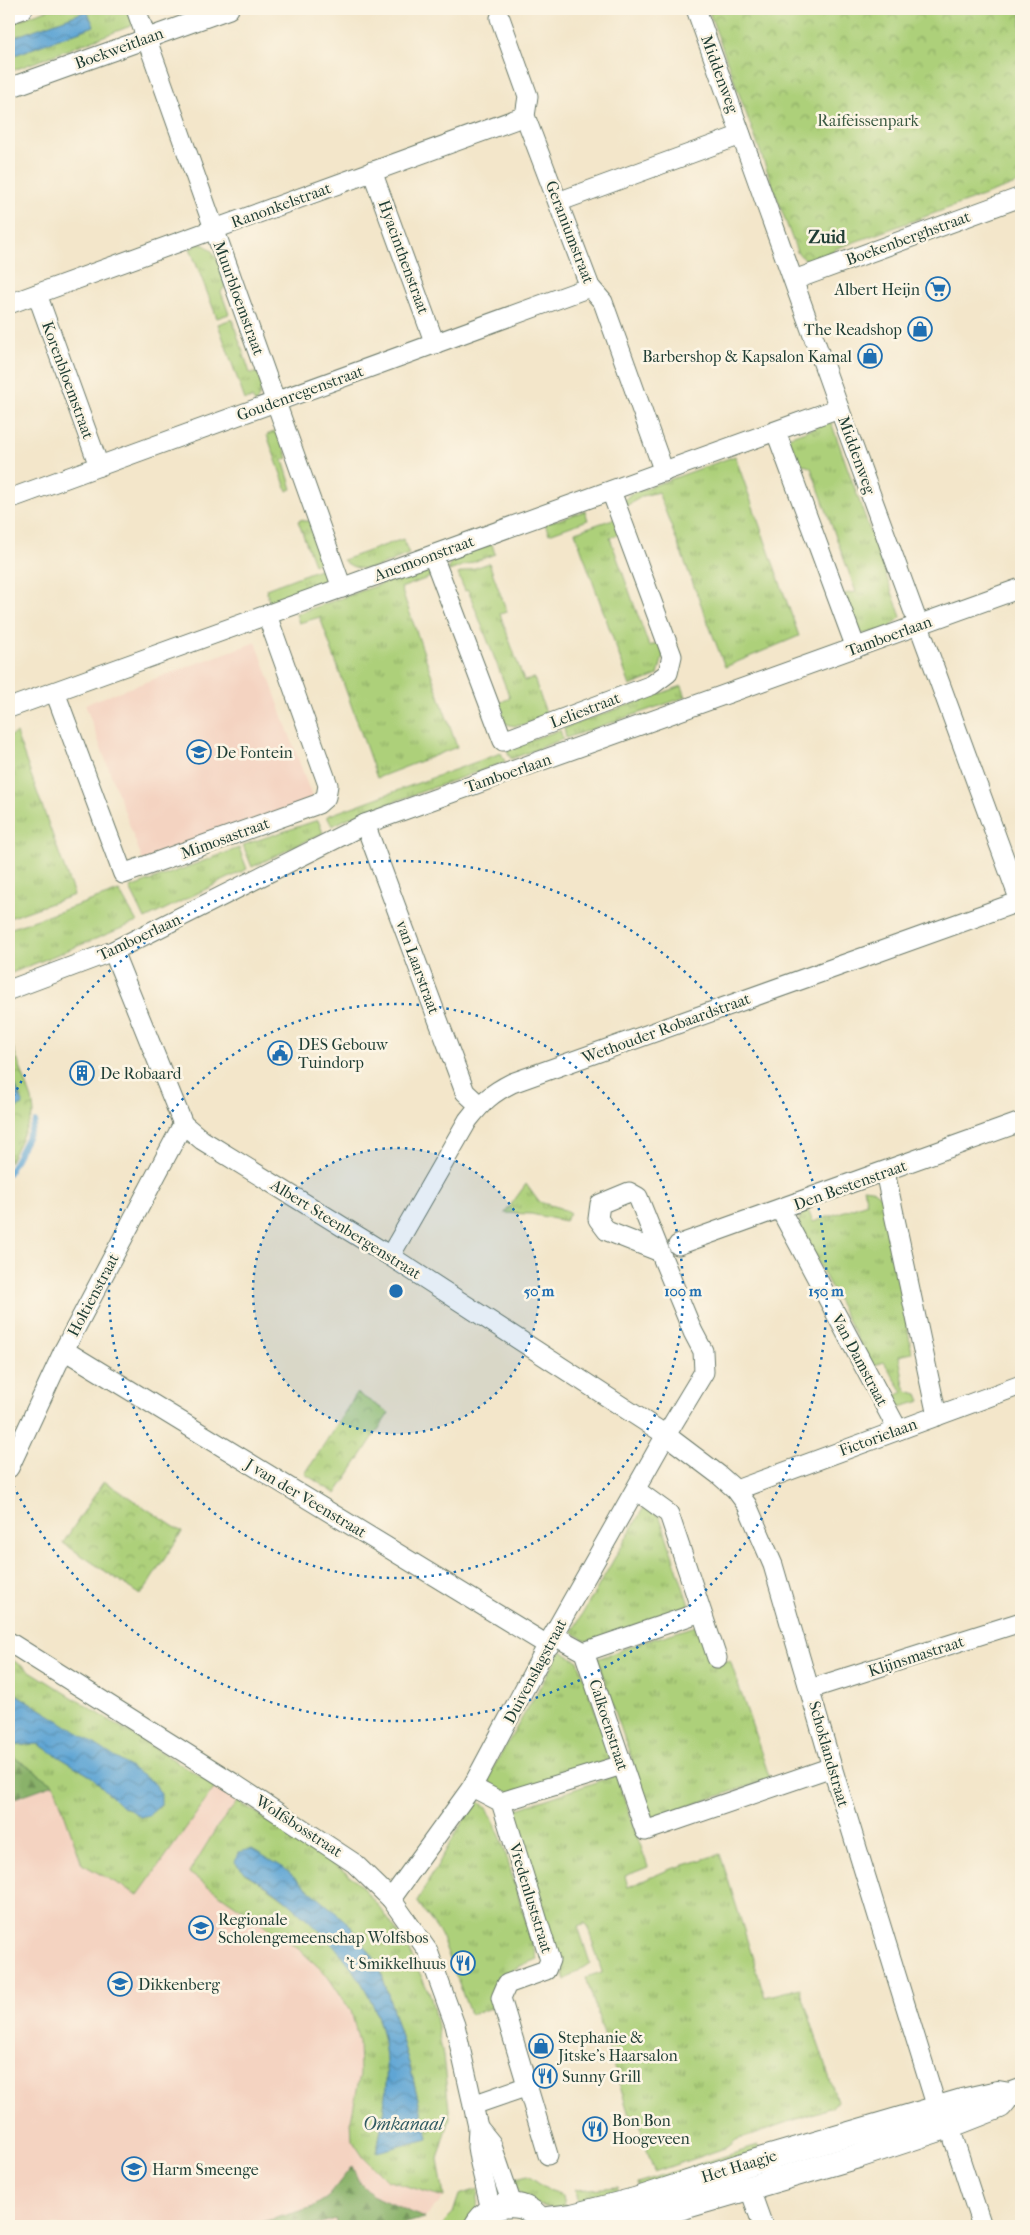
<svg xmlns="http://www.w3.org/2000/svg" width="1030" height="2235" viewBox="0 0 1030 2235" font-family="'IM FELL French Canon',serif">
	<defs>
		<pattern id="grass-tufts" width="24" height="20" patternUnits="userSpaceOnUse" patternTransform="scale(1.25)"><rect width="24" height="20" fill="#add07a"/><path d="M3 7l-1-3M5 7V3M7 7l1-3M15 17l-1-3M17 17v-4M19 17l1-3" fill="none" stroke="#8caa65"/></pattern>
		<pattern id="forest-firs" width="22" height="20" patternUnits="userSpaceOnUse" patternTransform="scale(1.25)"><rect width="22" height="20" fill="#8ab26a"/><path d="M5 1l3.5 6h-7zM16 11l3.5 6h-7z" fill="#709258"/></pattern>
		<pattern id="park-crowns" width="20" height="18" patternUnits="userSpaceOnUse" patternTransform="scale(1.25)"><rect width="20" height="18" fill="#add07a"/><path d="M2 6a3 3 0 1 1 6 0M12 15a3 3 0 1 1 6 0" fill="none" stroke="#8caa65"/></pattern>
		<pattern id="water-waves" width="16" height="10" patternUnits="userSpaceOnUse" patternTransform="scale(1.25)"><rect width="16" height="10" fill="#5ea5d4"/><path d="M0 5q4-4 8 0t8 0" fill="none" stroke="#4d88ad"/></pattern>
	</defs>
	<rect width="100%" height="100%" fill="#fcf5e5"/>
	<filter id="ink" filterUnits="userSpaceOnUse"><feTurbulence type="fractalNoise" baseFrequency=".02" numOctaves="2"/><feDisplacementMap in="SourceGraphic" scale="10" xChannelSelector="R" yChannelSelector="G"/><feConvolveMatrix kernelMatrix="1 2 1 2 8 2 1 2 1" color-interpolation-filters="sRGB"/></filter>
	<filter id="wash" filterUnits="userSpaceOnUse"><feTurbulence type="fractalNoise" baseFrequency=".0096" numOctaves="4" result="noise"/><feDisplacementMap in="SourceGraphic" scale="20" xChannelSelector="R" yChannelSelector="G"/><feGaussianBlur stdDeviation="1.12" result="paint"/><feColorMatrix in="noise" values="0 0 0 0 0 0 0 0 0 0 0 0 0 0 0 0 0 1.4 0 .05"/><feComposite in="paint" operator="in"/></filter>
	<g filter="url(#wash)">
		<rect width="100%" height="100%" fill="#f3e6ca"/>
		<g fill="#f4d3c1">
			<polygon points="256,642 313,800 143,862 85,704"/>
			<polygon points="9,1658 306,1844 381,1909 407,1946 431,1996 443,2056 450,2118 438,2159 444,2197 424,2218 398,2226 9,2226"/>
		</g>
		<g fill="url(#grass-tufts)" stroke="#668657" fill-rule="evenodd">
			<polygon points="50,9 128,9 133,25 9,72 9,57 94,26 87,11 9,39 9,23"/>
			<path d="M193,242C217,244 219,266 226,285L221,292L229,314L217,318L190,248L195,247Z"/>
			<path d="M232,319L250,373H258C263,384 262,395 255,403L252,398L245,400L218,324Z"/>
			<polygon points="831,422 901,617 887,630 863,634 854,628 844,594 856,592 811,468 792,459 785,438"/>
			<polygon points="278,430 288,458 283,460 292,489 287,491 267,435"/>
			<polygon points="735,456 799,636 725,667 658,492 643,496 624,507 625,500 630,494"/>
			<polygon points="585,511 588,520 549,534 545,524"/>
			<polygon points="616,518 621,533 610,538 649,646 661,642 664,652 658,675 630,686 575,532"/>
			<polygon points="303,519 304,521 311,521 326,560 314,564 298,521"/>
			<path d="M403,539L409,554C387,562 363,579 343,560Z"/>
			<path d="M492,544L495,554L449,571C446,554 479,549 492,544Z"/>
			<path d="M489,563L507,612L500,614L524,681L534,678L547,716C535,720 511,734 502,719C500,715 499,708 497,704L510,698L468,590L465,591L458,574Z"/>
			<polygon points="327,566 327,573 321,585 270,605 266,589"/>
			<polygon points="424,569 436,575 401,588 457,747 377,778 320,617 299,623 296,614"/>
			<polygon points="682,686 686,697 566,738 564,728"/>
			<polygon points="560,730 563,739 511,759 506,748"/>
			<polygon points="16,733 74,895 9,918 9,780 15,777 9,760 9,737"/>
			<polygon points="501,753 505,762 351,817 332,826 327,816"/>
			<polygon points="318,820 323,833 252,867 243,845"/>
			<polygon points="239,848 247,869 145,919 130,888"/>
			<polygon points="119,891 137,922 9,974 9,929"/>
			<polygon points="526,1184 539,1202 560,1208 570,1214 565,1221 531,1214 505,1213"/>
			<polygon points="863,1188 871,1189 884,1199 912,1353 899,1356 904,1385 907,1391 918,1394 921,1401 897,1408 891,1398 903,1392 884,1362 871,1366 798,1223 800,1216 808,1210 813,1222 867,1203"/>
			<polygon points="644,1507 660,1517 689,1605 597,1639 586,1641 572,1632"/>
			<polygon points="696,1626 713,1666 730,1660 770,1779 652,1818 597,1659 634,1645"/>
			<polygon points="561,1651 578,1661 612,1759 506,1794 486,1780"/>
			<polygon points="9,1658 216,1786 138,1895 82,1864 54,1784 9,1754 9,1746 38,1744 92,1777 122,1807 130,1809 140,1817 60,1721 9,1690"/>
			<polygon points="616,1775 648,1867 625,1876 628,1887 668,1870 720,1854 765,1997 800,1988 837,2101 832,2107 736,2140 728,2147 654,2172 637,2118 629,2115 586,1977 602,1972 588,1928 585,1923 578,1926 590,1963 565,1980 509,1812"/>
			<path d="M475,1800L487,1807L501,1838L537,1959C508,1971 495,1975 492,2008L470,2014L441,1935L417,1901Z"/>
			<path d="M238,1801L306,1844L356,1880L381,1909L407,1946L431,1997L443,2056L450,2118L438,2159L444,2197L386,2180L364,2158L352,2140L351,2120L360,2074L359,2042L351,2011L326,1974L300,1950L189,1873L217,1827ZM244,1873L350,1925L379,1965L409,2063L428,2138L377,2151C382,2122 388,2090 386,2060C381,1977 312,1912 244,1873Z"/>
			<polygon points="758,2146 760,2154 640,2190 637,2183"/>
			<path d="M528,2176L548,2190L560,2194L563,2196L566,2211C545,2209 521,2202 511,2180Z"/>
			<polygon points="617,2187 620,2194 579,2209 575,2190"/>
			<polygon points="479,2189 477,2206 465,2226 443,2226 445,2221 453,2213 459,2195"/>
		</g>
		<g fill="url(#forest-firs)" stroke="#54784f">
			<polygon points="9,1754 54,1784 9,1800"/>
			<polygon points="352,2166 359,2182 372,2195 424,2218 397,2226 338,2226 336,2219 311,2226 249,2226 311,2208 327,2198"/>
		</g>
		<g fill="url(#park-crowns)" stroke="#668657">
			<path d="M708,9H1021V182L835,249L831,257C817,262 807,264 797,252Z"/>
			<polygon points="9,1037 32,1099 34,1112 9,1163"/>
			<polygon points="357,1393 389,1413 336,1494 305,1474"/>
			<polygon points="104,1481 182,1532 141,1595 63,1543"/>
		</g>
		<g fill="url(#water-waves)" stroke="#3e7184">
			<polygon points="87,11 94,26 9,57 9,39"/>
			<polygon points="12,1077 23,1105 9,1111 9,1079"/>
			<polygon points="9,1690 60,1721 154,1783 161,1794 161,1805 149,1815 140,1817 130,1809 122,1807 92,1777 38,1744 9,1746"/>
			<path d="M252,1849L284,1868L350,1925L379,1965L409,2063L428,2139L377,2152C382,2122 388,2091 386,2061C383,1997 343,1950 298,1911C289,1904 281,1895 271,1889C257,1880 245,1875 235,1862L239,1852Z"/>
		</g>
		<g fill="none" stroke-linecap="round" stroke-linejoin="round">
			<polyline stroke="#5ea5d4" stroke-width="5.5" points="9,1173 35,1122"/>
		</g>
	</g>
	<g filter="url(#ink)">
		<g fill="none" stroke-linecap="round" stroke-linejoin="round">
			<g stroke="#697868" stroke-width="21">
				<g id="minor">
					<polyline points="136,9 342,588"/>
					<polyline points="696,9 839,408 1021,904"/>
					<polyline points="9,14 23,9"/>
					<polyline points="500,18 528,96 525,116 590,287 603,302 664,472"/>
					<polyline points="9,88 229,9"/>
					<polyline points="372,171 435,344"/>
					<polyline points="558,202 741,135"/>
					<polyline points="794,280 1021,197"/>
					<polyline points="37,294 99,466"/>
					<polyline points="9,304 525,116"/>
					<polyline points="776,432 856,648"/>
					<polyline points="9,499 590,287"/>
					<polyline points="433,556 503,741 652,685 668,673 672,656 611,491"/>
					<polyline points="55,692 123,874 318,804 326,797 328,785 267,615"/>
					<polyline points="9,708 839,408"/>
					<polyline points="365,824 465,1092 479,1105"/>
					<polyline points="113,951 183,1124 202,1140 390,1256 666,1435 719,1475 736,1490 747,1505 773,1565 832,1767 937,2108 953,2137 982,2226"/>
					<polyline points="9,990 113,951 365,824 1021,588"/>
					<polyline points="885,1172 937,1416"/>
					<polyline points="780,1209 898,1430"/>
					<polyline points="678,1245 1021,1122"/>
					<path d="M390,1256L468,1120C482,1102 492,1093 512,1083L1021,901"/>
					<polyline points="64,1350 549,1646"/>
					<polyline points="9,1468 64,1350 183,1124"/>
					<polyline points="636,1490 669,1514 717,1658"/>
					<polyline points="736,1490 1021,1385"/>
					<polyline points="553,1635 584,1652 645,1831 832,1767"/>
					<polyline points="9,1642 233,1783 354,1863 391,1899 428,1951 455,2025 478,2127 477,2147 479,2159 491,2210"/>
					<polyline points="584,1652 701,1612"/>
					<polyline points="810,1689 1021,1622"/>
					<polyline points="472,1787 501,1802 550,1960 546,1970 507,1984 501,1998 548,2155"/>
					<polyline points="501,1802 622,1765"/>
					<polyline points="391,1899 472,1787 553,1635 666,1435 704,1372 703,1351 693,1332 660,1252 607,1231 598,1219 600,1204 629,1192 638,1197 660,1252"/>
					<polyline points="473,2105 528,2086"/>
					<polyline points="478,2127 491,2143 512,2204"/>
					<polyline points="749,2187 763,2226"/>
				</g>
			</g>
			<g stroke="#697868" stroke-width="26">
				<g id="major">
					<polyline points="541,2220 572,2216 635,2200 743,2165 962,2101 998,2093 1010,2095 1021,2091"/>
					<path d="M476,2226C491,2199 530,2198 544,2226"/>
					<polyline points="618,2226 858,2156 949,2126 1000,2106 1005,2100"/>
				</g>
			</g>
			<use href="#minor" stroke="#fff" stroke-width="19"/>
			<use href="#major" stroke="#fff" stroke-width="24"/>
		</g>
	</g>
	<circle cx="396" cy="1291" r="143" fill="#1f6fb2" fill-opacity=".12"/>
	<g fill="none" stroke="#1f6fb2" stroke-width="2.5" stroke-dasharray="2.5 5">
		<circle cx="396" cy="1291" r="143"/>
		<circle cx="396" cy="1291" r="287"/>
		<path d="M10 1103A430 430 0 1 1 10 1479"/>
	</g>
	<defs>
		<g id="supermarket-ring" transform="scale(1.25)"><circle r="9.5" fill="#fcf5e5" stroke="#1f6fb2" stroke-width="1.5"/><path d="M-6-5.5h2.5l.6 2H6L4.5 2H-2.5L-4.4-4H-6ZM-1.5 3.2a1.3 1.3 0 1 0 .1 0ZM3 3.2a1.3 1.3 0 1 0 .1 0Z" fill="#1f6fb2"/></g>
		<g id="shop-ring" transform="scale(1.25)"><circle r="9.5" fill="#fcf5e5" stroke="#1f6fb2" stroke-width="1.5"/><path d="M-5-2.5h2.3a2.7 3.5 0 0 1 5.4 0H5L5.5 6h-11ZM-1.5-2.5h3a1.5 2.3 0 0 0-3 0Z" fill="#1f6fb2"/></g>
		<g id="school-ring" transform="scale(1.25)"><circle r="9.5" fill="#fcf5e5" stroke="#1f6fb2" stroke-width="1.5"/><path d="M0-5L7-2L0 1L-7-2ZM-4 1L0 2.5L4 1V4Q0 6-4 4Z" fill="#1f6fb2"/></g>
		<g id="civic-ring" transform="scale(1.25)"><circle r="9.5" fill="#fcf5e5" stroke="#1f6fb2" stroke-width="1.5"/><path d="M-.6-6.5H3V-4.5H.6V-3L4-1V1h2V6H-6V1h2V-1L-.6-3ZM-1.2 2.5V6h2.4V2.5Z" fill="#1f6fb2"/></g>
		<g id="building-ring" transform="scale(1.25)"><circle r="9.5" fill="#fcf5e5" stroke="#1f6fb2" stroke-width="1.5"/><path d="M-4-6H4V6H1V3H-1V6H-4ZM-2.5-4.3h1.7v1.8h-1.7ZM.8-4.3h1.7v1.8H.8ZM-2.5-1h1.7V.8h-1.7ZM.8-1h1.7V.8H.8Z" fill="#1f6fb2"/></g>
		<g id="restaurant-ring" transform="scale(1.25)"><circle r="9.5" fill="#fcf5e5" stroke="#1f6fb2" stroke-width="1.5"/><path d="M-5-6h1v4h1v-4h1v4h1v-4h1v5L-1.5 .5V6h-2V.5L-5-1ZM5-6V6H3V1.5H1.5Q1.5-4 5-6Z" fill="#1f6fb2"/></g>
	</defs>
	<g fill-rule="evenodd">
		<use href="#supermarket-ring" x="938" y="289"/>
		<use href="#shop-ring" x="920" y="329"/>
		<use href="#shop-ring" x="870" y="356"/>
		<use href="#school-ring" x="199" y="752"/>
		<use href="#civic-ring" x="280" y="1053"/>
		<use href="#building-ring" x="82" y="1073"/>
		<use href="#school-ring" x="201" y="1928"/>
		<use href="#restaurant-ring" x="463" y="1963"/>
		<use href="#school-ring" x="120" y="1984"/>
		<use href="#shop-ring" x="541" y="2046"/>
		<use href="#restaurant-ring" x="545" y="2076"/>
		<use href="#restaurant-ring" x="595" y="2129"/>
		<use href="#school-ring" x="134" y="2169"/>
	</g>
	<g text-anchor="middle" dominant-baseline="central" stroke-width="5" stroke-linejoin="round" paint-order="stroke">
		<g font-size="16" fill="#1f3d34" stroke="#fcf5e5">
			<text transform="translate(119 48) rotate(-20)">Boekweitlaan</text>
			<text transform="translate(720 74) rotate(70)">Middenweg</text>
			<text transform="translate(281 205) rotate(-20)">Ranonkelstraat</text>
			<text transform="translate(570 232) rotate(69)">Geraniumstraat</text>
			<text transform="translate(908 238) rotate(-20)">Boekenberghstraat</text>
			<text transform="translate(404 257) rotate(70)">Hyacinthenstraat</text>
			<text transform="translate(239 298) rotate(70)">Muurbloemstraat</text>
			<text transform="translate(68 380) rotate(70)">Korenbloemstraat</text>
			<text transform="translate(300 393) rotate(-20)">Goudenregenstraat</text>
			<text transform="translate(857 455) rotate(70)">Middenweg</text>
			<text transform="translate(424 558) rotate(-20)">Anemoonstraat</text>
			<text transform="translate(889 636) rotate(-20)">Tamboerlaan</text>
			<text transform="translate(585 710) rotate(-21)">Leliestraat</text>
			<text transform="translate(508 773) rotate(-19)">Tamboerlaan</text>
			<text transform="translate(225 838) rotate(-20)">Mimosastraat</text>
			<text transform="translate(139 937) rotate(-25)">Tamboerlaan</text>
			<text transform="translate(418 967) rotate(70)">van Laarstraat</text>
			<text transform="translate(666 1028) rotate(-20)">Wethouder Robaardstraat</text>
			<text transform="translate(850 1185) rotate(-20)">Den Bestenstraat</text>
			<text transform="translate(346 1229) rotate(32)">Albert Steenbergenstraat</text>
			<text transform="translate(93 1295) rotate(-62)">Holtienstraat</text>
			<text transform="translate(860 1360) rotate(62)">Van Damstraat</text>
			<text transform="translate(878 1437) rotate(-20)">Fictorielaan</text>
			<text transform="translate(306 1498) rotate(31)">J van der Veenstraat</text>
			<text transform="translate(916 1656) rotate(-18)">Klijnsmastraat</text>
			<text transform="translate(535 1671) rotate(-62)">Duivenslagstraat</text>
			<text transform="translate(609 1725) rotate(72)">Calkoenstraat</text>
			<text transform="translate(829 1754) rotate(74)">Schoklandstraat</text>
			<text transform="translate(299 1826) rotate(33)">Wolfsbosstraat</text>
			<text transform="translate(531 1898) rotate(73)">Vredenluststraat</text>
			<text transform="translate(739 2166) rotate(-17)">Het Haagje</text>
		</g>
		<g font-size="16" fill="#3b5a42" stroke="#fcf5e5">
			<text x="868" y="120">Raifeissenpark</text>
		</g>
		<g font-size="16" fill="#1f3d34" stroke="#fcf5e5" text-anchor="start">
			<text x="920" y="289" text-anchor="end">Albert Heijn</text>
			<text x="902" y="329" text-anchor="end">The Readshop</text>
			<text x="852" y="356" text-anchor="end">Barbershop &amp; Kapsalon Kamal</text>
			<text x="216" y="752">De Fontein</text>
			<text x="298" y="1044">DES Gebouw<tspan x="298" dy="18">Tuindorp</tspan></text>
			<text x="100" y="1073">De Robaard</text>
			<text x="218" y="1919">Regionale<tspan x="218" dy="18">Scholengemeenschap Wolfsbos</tspan></text>
			<text x="446" y="1963" text-anchor="end">'t Smikkelhuus</text>
			<text x="138" y="1984">Dikkenberg</text>
			<text x="558" y="2037">Stephanie &amp;<tspan x="558" dy="18">Jitske's Haarsalon</tspan></text>
			<text x="562" y="2076">Sunny Grill</text>
			<text x="612" y="2120">Bon Bon<tspan x="612" dy="18">Hoogeveen</tspan></text>
			<text x="152" y="2169">Harm Smeenge</text>
		</g>
		<g font-size="18" font-weight="bold" fill="#1f3d34" stroke="#fcf5e5">
			<text x="827" y="237">Zuid</text>
		</g>
		<g font-size="18" font-style="italic" fill="#325c64" stroke="#fcf5e5">
			<text x="403" y="2124">Omkanaal</text>
		</g>
	</g>
	<circle cx="396" cy="1291" r="8" fill="#1f6fb2" stroke="#fcf5e5" stroke-width="2.5"/>
	<g font-size="15" text-anchor="middle" font-weight="bold" fill="#1f6fb2" stroke="#fcf5e5" stroke-width="5" stroke-linejoin="round" paint-order="stroke">
		<text x="539" y="1296">50 m</text>
		<text x="683" y="1296">100 m</text>
		<text x="826" y="1296">150 m</text>
	</g>
	<rect width="1030" height="2235" fill="none" stroke="#fcf5e5" stroke-width="30"/>
</svg>
